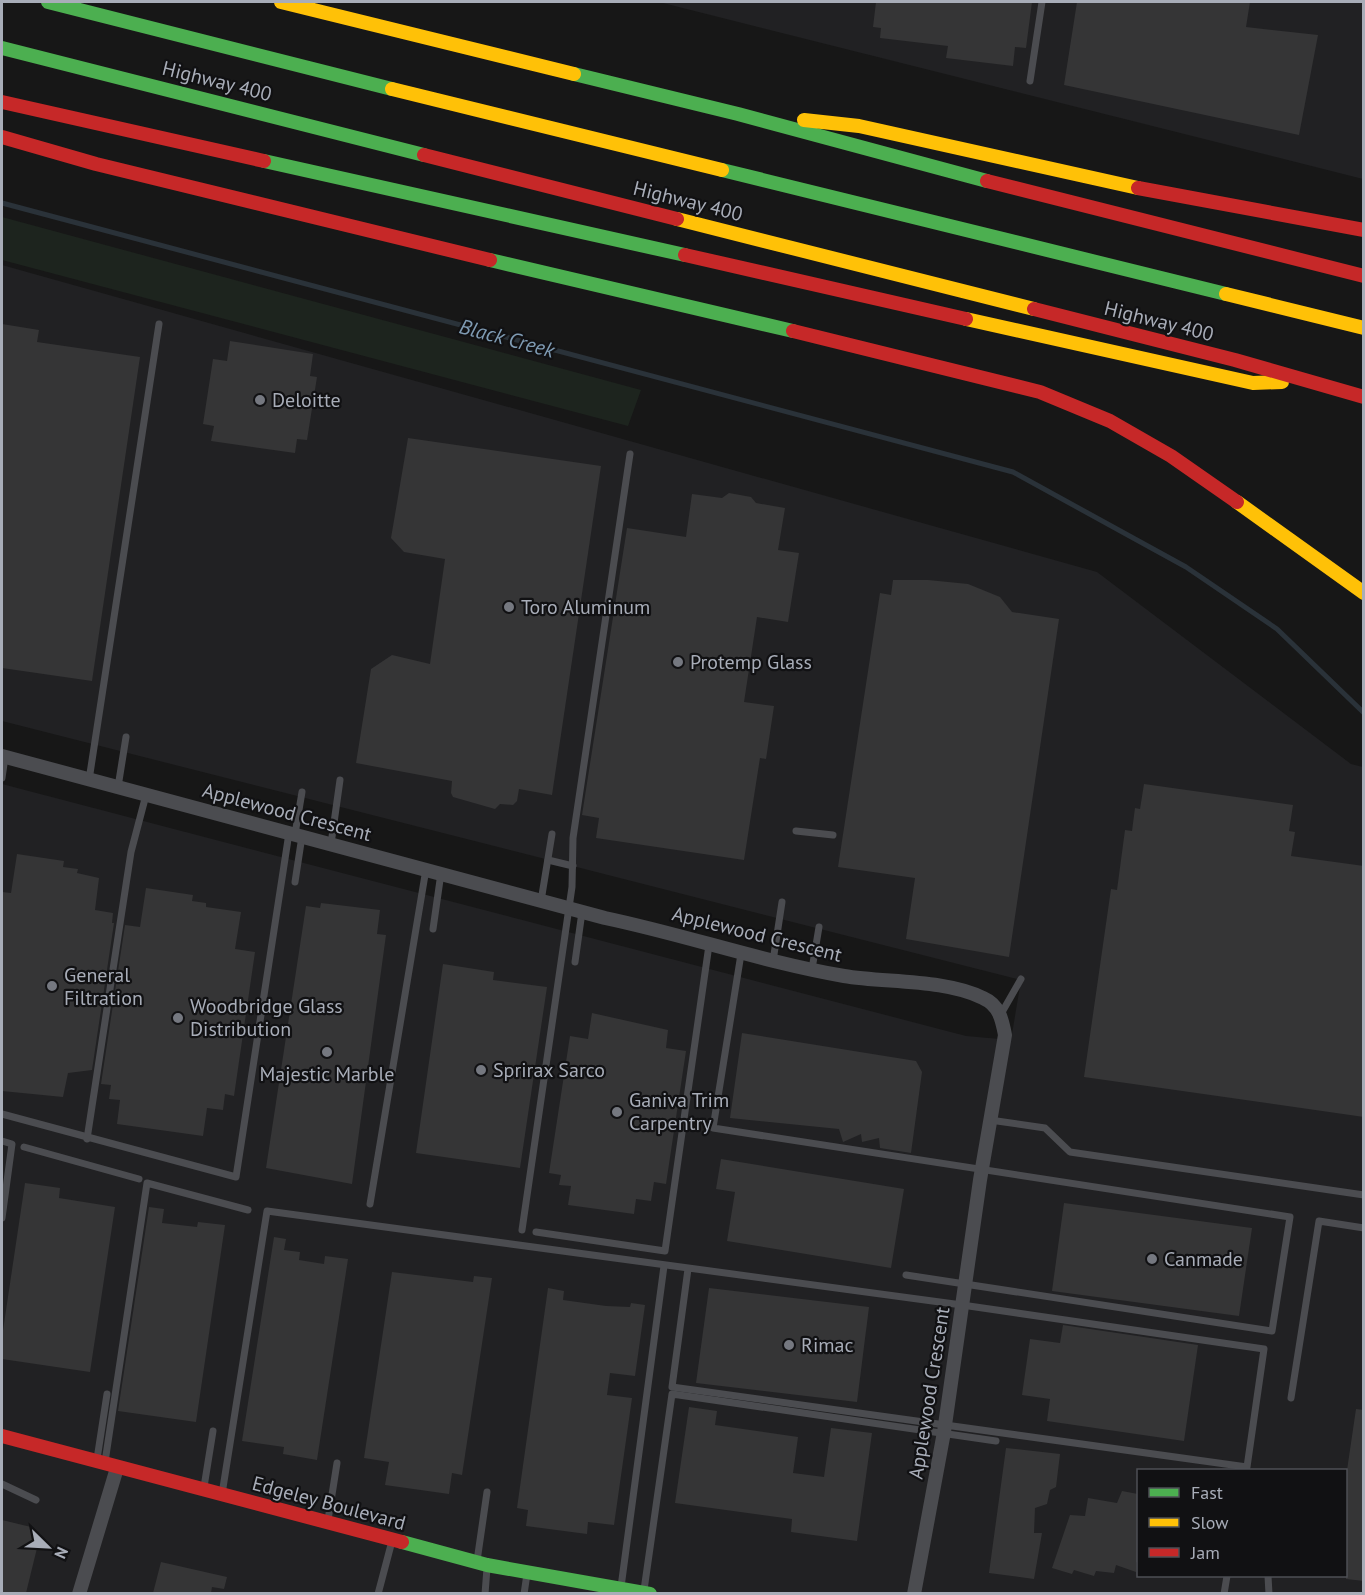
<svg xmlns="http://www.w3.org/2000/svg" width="1365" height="1595" viewBox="0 0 1365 1595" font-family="'PT Sans',sans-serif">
	<rect width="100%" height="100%" fill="#171717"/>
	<g fill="#212123" fill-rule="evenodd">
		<polygon points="659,2 1363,2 1363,179"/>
		<path d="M2,265L1097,572L1351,764L1363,767V1593H2V784L966,1036L1011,1040L1021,980L2,721ZM1138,1470H1346V1576H1138Z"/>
	</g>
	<polygon fill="#1d241e" points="2,217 641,390 628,426 2,260"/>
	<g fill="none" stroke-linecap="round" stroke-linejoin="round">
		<polyline stroke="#2a3239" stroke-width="5" points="2,203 1013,472 1186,567 1277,629 1364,713"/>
	</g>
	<g fill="#353536">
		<polygon points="876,2 1032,2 1026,48 1015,47 1013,66 946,58 948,46 880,38 881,28 873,27"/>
		<polygon points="1077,2 1250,2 1246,27 1318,35 1299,135 1064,85"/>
		<polygon points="2,324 39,330 37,342 140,357 92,681 2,668"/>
		<polygon points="230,341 313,354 310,376 317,377 307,440 297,439 295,453 211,441 214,426 203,424 213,359 227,361"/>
		<polygon points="408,438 601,466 552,795 519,789 517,801 513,805 500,804 495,809 453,797 451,793 452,781 356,763 371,669 392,655 430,664 445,559 404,552 391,538"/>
		<polygon points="729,493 751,497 756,503 785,508 778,550 799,553 788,622 757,617 744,702 774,706 766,759 760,758 744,860 596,838 599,818 582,815 627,528 686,537 692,494 722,498"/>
		<polygon points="893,580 928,580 968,584 1000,597 1012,612 1059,619 1009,957 906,939 915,878 838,867 880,593 891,595"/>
		<polygon points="1144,784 1293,805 1289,831 1295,832 1291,856 1364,866 1364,1117 1084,1077 1111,889 1117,890 1125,830 1132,831 1135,808 1140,809"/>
		<polygon points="17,854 64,861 63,867 78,869 77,873 99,878 95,910 113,913 112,923 114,923 92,1070 68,1073 63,1097 2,1091 2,892 11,893"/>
		<polygon points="146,888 193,895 192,901 206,903 206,907 241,912 235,949 255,952 234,1096 225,1094 223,1110 207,1108 203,1136 117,1124 120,1100 109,1099 111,1085 101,1084 125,925 140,927"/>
		<polygon points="321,903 380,910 377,934 386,935 352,1184 266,1168 306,906 320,908"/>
		<polygon points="443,964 494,972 493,980 547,987 520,1168 416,1153"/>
		<polygon points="592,1013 668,1030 666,1048 686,1051 666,1184 654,1182 651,1201 636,1199 634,1214 568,1205 571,1186 559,1185 561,1175 549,1173 570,1036 588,1039"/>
		<polygon points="742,1033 916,1061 922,1072 911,1153 880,1148 879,1138 862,1142 861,1134 843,1142 839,1129 730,1118"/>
		<polygon points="721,1159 904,1189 891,1268 727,1241 735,1192 716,1189"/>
		<polygon points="25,1183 60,1188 59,1198 115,1207 90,1372 2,1359 2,1337"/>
		<polygon points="1064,1203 1252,1228 1239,1316 1052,1291"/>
		<polygon points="149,1207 164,1209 162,1223 197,1227 198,1222 225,1225 196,1422 118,1411"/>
		<polygon points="274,1237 286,1239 284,1250 300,1252 299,1260 324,1264 325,1256 348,1259 317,1460 283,1454 284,1447 242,1441"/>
		<polygon points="392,1272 473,1282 474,1276 492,1278 462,1475 452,1473 449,1494 385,1485 389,1462 364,1458"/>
		<polygon points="548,1288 564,1291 563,1300 606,1306 630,1307 631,1303 645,1305 635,1376 610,1373 607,1395 632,1398 614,1525 588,1522 587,1534 526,1526 528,1510 517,1508"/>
		<polygon points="709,1288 869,1307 857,1402 696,1383"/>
		<polygon points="1063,1325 1198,1345 1184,1441 1047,1421 1050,1399 1022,1395 1030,1339 1060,1343"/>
		<polygon points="689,1407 717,1411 715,1425 798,1437 793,1473 824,1477 831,1428 872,1433 857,1541 791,1532 792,1519 675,1503"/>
		<polygon points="1356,1409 1364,1410 1364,1581 1346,1579 1346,1477"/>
		<polygon points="1006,1448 1060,1454 1056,1487 1050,1490 1047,1504 1035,1508 1034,1533 1042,1533 1034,1579 989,1573"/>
		<polygon points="1122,1491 1138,1494 1138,1563 1136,1562 1136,1572 1116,1565 1114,1573 1096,1571 1094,1576 1074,1570 1072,1574 1052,1568 1070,1515 1085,1516 1088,1498 1117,1503"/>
		<polygon points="2,1520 31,1527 38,1544 26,1593 2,1593"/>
		<polygon points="161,1562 227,1577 224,1589 212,1587 211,1593 153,1593"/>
	</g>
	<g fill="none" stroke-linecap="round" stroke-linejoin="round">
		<g stroke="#4b4c50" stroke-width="7">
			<polyline points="1030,81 1042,2"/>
			<polyline points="2,778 5,757"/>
			<polyline points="89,780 159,324"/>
			<polyline points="118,787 126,737"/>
			<polyline points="796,831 833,835"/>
			<polyline points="295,834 302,792"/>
			<polyline points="331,844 340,780"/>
			<polyline points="548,860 573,866"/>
			<polyline points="295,882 302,836"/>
			<polyline points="541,901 552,834"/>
			<polyline points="433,929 441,873"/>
			<polyline points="741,954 713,1128 1290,1217 1272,1331 906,1275"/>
			<polyline points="773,961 782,902"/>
			<polyline points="575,962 582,912"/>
			<polyline points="812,969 819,927"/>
			<polyline points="1001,1014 1021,979"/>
			<polyline points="2,1114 236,1177 289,833"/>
			<polyline points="990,1120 1045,1128 1070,1152 1364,1195"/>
			<polyline points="87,1139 131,852 146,795"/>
			<polyline points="2,1141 12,1144 2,1218"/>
			<polyline points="24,1147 139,1179"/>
			<polyline points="370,1204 426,869"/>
			<polyline points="522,1230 572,887 573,838 630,454"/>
			<polyline points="536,1232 665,1251 709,945"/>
			<polyline points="1291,1398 1319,1221 1364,1228"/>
			<polyline points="97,1459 107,1394"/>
			<polyline points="105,1462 147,1183 248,1210"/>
			<polyline points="2,1484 36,1500"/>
			<polyline points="204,1487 213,1431"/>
			<polyline points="222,1494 267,1211 962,1305 1264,1349 1247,1467 672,1387 688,1269"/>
			<polyline points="328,1520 337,1463"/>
			<polyline points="477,1561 487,1492"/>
			<polyline points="1268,1576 1269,1594"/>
			<polyline points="621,1587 664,1266"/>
			<polyline points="644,1590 672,1394 996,1441"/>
			<polyline points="378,1594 392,1541"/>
			<polyline points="485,1594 487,1568"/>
			<polyline points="524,1594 527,1574"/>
			<polyline points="1224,1594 1227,1576"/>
		</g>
		<g stroke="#4b4c50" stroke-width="14">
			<path d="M2,756L605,918C686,935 763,962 844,976C885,983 945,979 983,998C999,1005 1002,1019 1005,1035L980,1180L944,1432L914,1594"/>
			<polyline points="79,1594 117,1468"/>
		</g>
		<g stroke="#4caf50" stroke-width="14">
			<polyline points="48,2 392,89"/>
			<polyline points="2,48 424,155"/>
			<polyline points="574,74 738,114 987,181"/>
			<polyline points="264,161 685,255"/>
			<polyline points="722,170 1226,294"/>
			<polyline points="490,260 793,331"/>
			<polyline points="402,1542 487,1565 650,1594"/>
		</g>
		<g stroke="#ffc107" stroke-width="14">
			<polyline points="281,2 574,74"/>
			<polyline points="392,89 722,170"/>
			<polyline points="804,120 859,126 1138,188"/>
			<polyline points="677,219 1034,309"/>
			<polyline points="1226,294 1364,328"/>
			<polyline points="966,319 1253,383 1282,382"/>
			<polyline points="1237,502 1364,593"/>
		</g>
		<g stroke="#c62828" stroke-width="14">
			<polyline points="2,102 264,161"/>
			<polyline points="2,137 96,164 490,260"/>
			<polyline points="424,155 677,219"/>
			<polyline points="987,181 1364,276"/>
			<polyline points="1138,188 1364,230"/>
			<polyline points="685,255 966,319"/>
			<polyline points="1034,309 1235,360 1364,397"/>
			<polyline points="793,331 1040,392 1110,421 1171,456 1237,502"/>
			<polyline points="2,1436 402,1542"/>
		</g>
	</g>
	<g fill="#757880" stroke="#111113" stroke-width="2">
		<circle cx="260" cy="400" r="6"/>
		<circle cx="509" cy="607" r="6"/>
		<circle cx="678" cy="662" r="6"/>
		<circle cx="52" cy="986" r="6"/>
		<circle cx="178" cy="1018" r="6"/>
		<circle cx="327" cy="1052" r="6"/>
		<circle cx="481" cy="1070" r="6"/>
		<circle cx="617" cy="1112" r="6"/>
		<circle cx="1152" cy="1259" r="6"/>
		<circle cx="789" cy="1345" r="6"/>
	</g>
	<g text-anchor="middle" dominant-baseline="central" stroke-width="4.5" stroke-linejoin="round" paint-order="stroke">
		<g font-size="20" fill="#a8adb8" stroke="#111113">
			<text transform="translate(217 81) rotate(14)">Highway 400</text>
			<text transform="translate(688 201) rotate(14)">Highway 400</text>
			<text transform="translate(1159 321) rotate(14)">Highway 400</text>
			<text transform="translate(287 812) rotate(15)">Applewood Crescent</text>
			<text transform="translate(757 934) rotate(14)">Applewood Crescent</text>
			<text transform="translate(929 1393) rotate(-81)">Applewood Crescent</text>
			<text transform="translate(329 1503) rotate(15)">Edgeley Boulevard</text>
		</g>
		<g font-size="20" fill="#a8adb8" stroke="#111113" text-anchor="start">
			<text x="272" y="400">Deloitte</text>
			<text x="521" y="607">Toro Aluminum</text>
			<text x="690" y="662">Protemp Glass</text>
			<text x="64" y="975">General<tspan x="64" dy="23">Filtration</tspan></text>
			<text x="190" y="1006">Woodbridge Glass<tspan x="190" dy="23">Distribution</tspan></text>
			<text x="493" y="1070">Sprirax Sarco</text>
			<text x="327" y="1074" text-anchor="middle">Majestic Marble</text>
			<text x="629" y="1100">Ganiva Trim<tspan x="629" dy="23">Carpentry</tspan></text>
			<text x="1164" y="1259">Canmade</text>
			<text x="801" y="1345">Rimac</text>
		</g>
		<g font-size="21" font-style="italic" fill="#7f9bb3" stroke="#111113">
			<text transform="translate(507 338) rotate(15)">Black Creek</text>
		</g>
	</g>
	<rect width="1365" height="1595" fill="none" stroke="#a8adb8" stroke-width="6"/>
	<rect x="1137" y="1469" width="210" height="108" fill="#111113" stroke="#4d4f55" stroke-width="1.5"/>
	<rect x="1149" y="1488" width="30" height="9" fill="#4caf50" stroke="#4d4f55" stroke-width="1.5"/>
	<text x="1191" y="1499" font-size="18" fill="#a8adb8">Fast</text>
	<rect x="1149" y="1518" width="30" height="9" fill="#ffc107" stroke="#4d4f55" stroke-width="1.5"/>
	<text x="1191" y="1529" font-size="18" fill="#a8adb8">Slow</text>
	<rect x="1149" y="1548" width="30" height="9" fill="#c62828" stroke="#4d4f55" stroke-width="1.5"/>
	<text x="1191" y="1559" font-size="18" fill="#a8adb8">Jam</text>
	<g transform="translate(48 1547) rotate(114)" stroke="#111113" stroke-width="4.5" paint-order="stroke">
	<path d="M0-4.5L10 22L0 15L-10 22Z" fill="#a8adb8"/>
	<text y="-9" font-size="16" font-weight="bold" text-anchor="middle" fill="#a8adb8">N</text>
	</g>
</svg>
